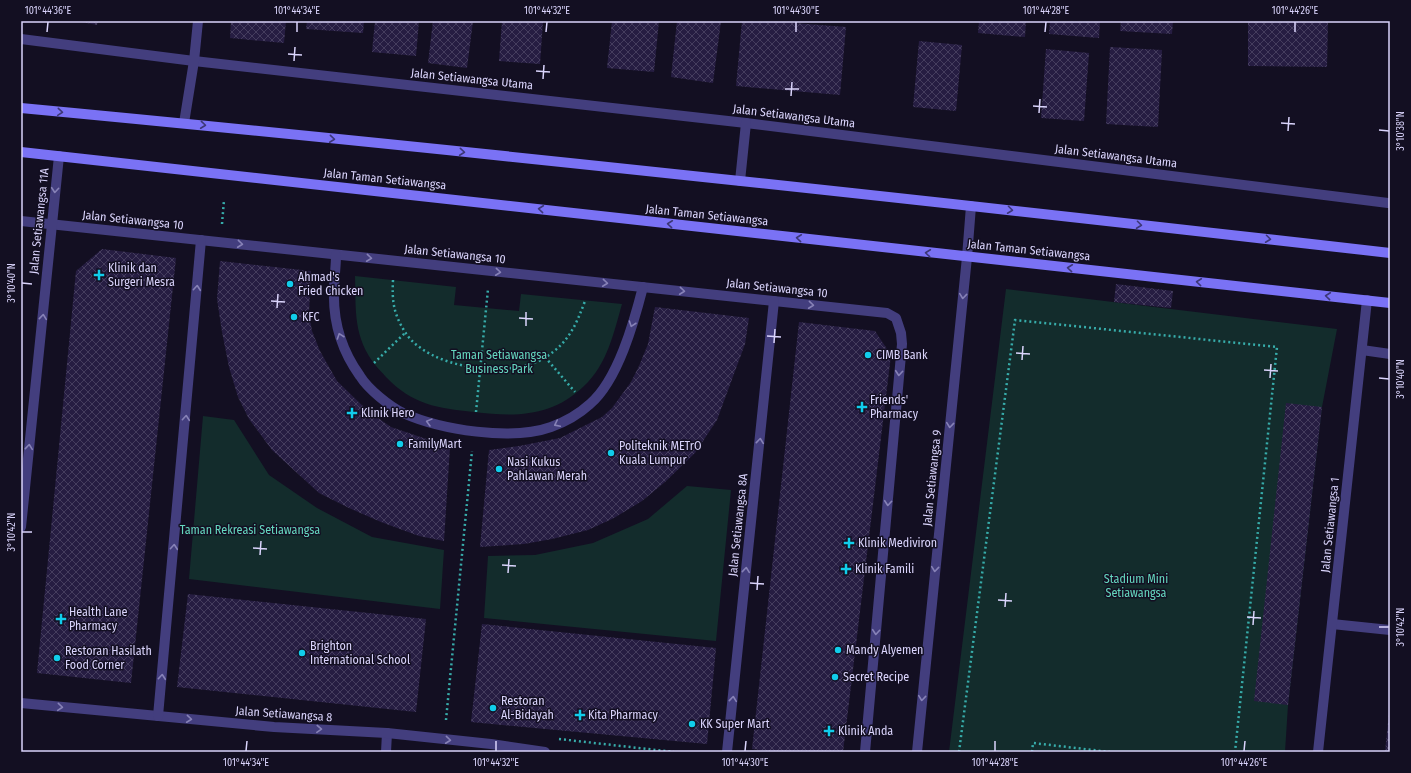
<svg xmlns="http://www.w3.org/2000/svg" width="1411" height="773" viewBox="0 0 1411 773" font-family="'Fira Sans Condensed',sans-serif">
	<defs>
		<pattern id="building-cross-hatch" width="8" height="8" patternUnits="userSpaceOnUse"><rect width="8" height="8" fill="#261d42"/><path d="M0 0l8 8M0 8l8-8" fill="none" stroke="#453d5e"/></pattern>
	</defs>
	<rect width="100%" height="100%" fill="#130f22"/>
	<g fill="#132c2c">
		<path d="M355,276L456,287L454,305L519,311L521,294L622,304C614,332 607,365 584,386C552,417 516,417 474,412C437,408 413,405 386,377C383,373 379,370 376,366C353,337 356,311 355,276Z"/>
		<polygon points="1006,289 1337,329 1322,407 1288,705 1285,752 949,752"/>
		<polygon points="203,416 234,420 269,475 317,508 372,537 444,550 440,609 189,579"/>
		<polygon points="687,486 731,490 716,641 484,618 488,556 535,555 593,543 648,519"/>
	</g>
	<g fill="url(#building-cross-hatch)">
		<polygon points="77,21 98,21 97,25"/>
		<polygon points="231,21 286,21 284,43 230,38"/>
		<polygon points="307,21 364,21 363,33 306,29"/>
		<polygon points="375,21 419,21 416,56 372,52"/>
		<polygon points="433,21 473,21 467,68 428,63"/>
		<polygon points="502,21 543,21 540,64 499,61"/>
		<polygon points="612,21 659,21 654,72 607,68"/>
		<polygon points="677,21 721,21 713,83 671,77"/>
		<polygon points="742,21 769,21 846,27 840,95 736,86"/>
		<polygon points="979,21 1026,21 1025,37 978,33"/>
		<polygon points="1050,21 1100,21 1099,38 1049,34"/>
		<polygon points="1121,21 1173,21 1172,34 1120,31"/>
		<polygon points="1248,21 1328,21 1327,67 1248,66"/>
		<polygon points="919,41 962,45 956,111 913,107"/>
		<polygon points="1110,47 1162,50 1158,127 1106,124"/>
		<polygon points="1046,49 1089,53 1084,121 1041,118"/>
		<polygon points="102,249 176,258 131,683 37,673 76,271"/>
		<polygon points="220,261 311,271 309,313 312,331 320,351 337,381 368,411 391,427 450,447 444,541 419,536 381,522 349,508 319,493 272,450 249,419 238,397 229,367 222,332 217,299"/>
		<polygon points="1116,284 1173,291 1171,308 1114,302"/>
		<polygon points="655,307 749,318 745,344 717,420 695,453 665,482 642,501 614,518 588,530 552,539 524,544 480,547 489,450 519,446 560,438 602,417 612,408 631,382 639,366 648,344"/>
		<polygon points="799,322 875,331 891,355 843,752 778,752 752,749"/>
		<polygon points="1286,403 1322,407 1288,705 1254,701"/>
		<polygon points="188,594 426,619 416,712 177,687"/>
		<polygon points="482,624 716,648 707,744 471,722"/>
		<polygon points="1389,713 1390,713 1390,752 1385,752"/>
	</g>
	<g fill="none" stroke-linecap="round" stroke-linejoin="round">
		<g stroke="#37acaa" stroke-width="2.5" stroke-dasharray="2 3" stroke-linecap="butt">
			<polyline points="222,224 224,200"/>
			<path d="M393,280C392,300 393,313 405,332C428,369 511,380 546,357C569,342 576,325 585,301"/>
			<polyline points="545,357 575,392"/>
			<polyline points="374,363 405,333"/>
			<polyline points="476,412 488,289"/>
			<polyline points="446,720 472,451"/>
			<polyline points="559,739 674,752"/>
			<polyline points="959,752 1015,320 1277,347 1235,752"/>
			<polyline points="1032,752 1033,743 1110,752"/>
		</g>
		<polyline stroke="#433e7e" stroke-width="10" points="386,752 387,733"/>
		<g stroke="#433e7e" stroke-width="10">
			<polyline points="21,39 194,61 746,123 1388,203 1390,203"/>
			<polyline points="184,123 194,61 198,21"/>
			<polyline points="740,181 746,123"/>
			<polyline points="21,221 887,313 896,318 901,333 902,344 865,752"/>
			<path d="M336,255C336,267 334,279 334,291C333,321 342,351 360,376C368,389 389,406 403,413C441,430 512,441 551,427C565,422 579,414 590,404C618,380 634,322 643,287"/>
			<polyline points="1362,350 1390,354"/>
			<polyline points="21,527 59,156"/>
			<polyline points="1332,624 1390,630"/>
			<polyline points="21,703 274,727 387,733 491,744 545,752"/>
			<polyline points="158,716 201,240"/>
			<polyline points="727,752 774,301"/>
			<polyline points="917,752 967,257 971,206"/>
			<polyline points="1318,752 1367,300"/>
		</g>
		<g stroke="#7a72f5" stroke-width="10">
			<path d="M21,108C478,151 934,201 1390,253"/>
			<polyline points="21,152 1390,303"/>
		</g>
	</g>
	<defs><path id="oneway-chevron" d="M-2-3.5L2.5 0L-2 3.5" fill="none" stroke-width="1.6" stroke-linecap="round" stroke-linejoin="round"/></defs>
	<g stroke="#3c3776">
		<use href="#oneway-chevron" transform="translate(60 112) rotate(5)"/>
		<use href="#oneway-chevron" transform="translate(203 125) rotate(6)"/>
		<use href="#oneway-chevron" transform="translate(332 139) rotate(6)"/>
		<use href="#oneway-chevron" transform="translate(462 152) rotate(6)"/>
		<use href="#oneway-chevron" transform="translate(541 209) rotate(-174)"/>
		<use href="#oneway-chevron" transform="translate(1010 210) rotate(7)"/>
		<use href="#oneway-chevron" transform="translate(670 224) rotate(-174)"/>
		<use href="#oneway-chevron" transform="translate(1139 225) rotate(7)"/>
		<use href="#oneway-chevron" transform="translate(799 238) rotate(-174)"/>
		<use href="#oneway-chevron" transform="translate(1268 239) rotate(7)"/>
		<use href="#oneway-chevron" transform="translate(928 253) rotate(-174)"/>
		<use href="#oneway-chevron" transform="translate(1070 268) rotate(-174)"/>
		<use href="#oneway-chevron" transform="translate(1199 282) rotate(-174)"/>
		<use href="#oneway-chevron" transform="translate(1328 296) rotate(-174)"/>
	</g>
	<g stroke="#8782b7">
		<use href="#oneway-chevron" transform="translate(55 190) rotate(95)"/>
		<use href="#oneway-chevron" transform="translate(240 244) rotate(6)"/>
		<use href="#oneway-chevron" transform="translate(369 258) rotate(6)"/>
		<use href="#oneway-chevron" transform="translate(498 272) rotate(6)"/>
		<use href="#oneway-chevron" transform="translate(605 283) rotate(6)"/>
		<use href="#oneway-chevron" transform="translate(197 288) rotate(-85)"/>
		<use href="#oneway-chevron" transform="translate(682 291) rotate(6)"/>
		<use href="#oneway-chevron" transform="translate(963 296) rotate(96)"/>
		<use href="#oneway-chevron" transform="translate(811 305) rotate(6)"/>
		<use href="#oneway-chevron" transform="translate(43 317) rotate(-84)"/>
		<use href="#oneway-chevron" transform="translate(632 324) rotate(109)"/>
		<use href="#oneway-chevron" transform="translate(340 336) rotate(-109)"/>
		<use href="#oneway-chevron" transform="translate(899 373) rotate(95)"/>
		<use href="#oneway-chevron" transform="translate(186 418) rotate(-85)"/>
		<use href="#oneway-chevron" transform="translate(429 422) rotate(-165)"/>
		<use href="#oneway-chevron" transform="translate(557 424) rotate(154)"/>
		<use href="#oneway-chevron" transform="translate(950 425) rotate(96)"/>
		<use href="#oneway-chevron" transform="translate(760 441) rotate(-84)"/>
		<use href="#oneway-chevron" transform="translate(29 447) rotate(-84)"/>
		<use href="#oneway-chevron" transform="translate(888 503) rotate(95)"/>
		<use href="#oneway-chevron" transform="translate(174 547) rotate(-85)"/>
		<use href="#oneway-chevron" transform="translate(935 569) rotate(96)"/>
		<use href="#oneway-chevron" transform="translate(746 570) rotate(-84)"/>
		<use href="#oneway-chevron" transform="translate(876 632) rotate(95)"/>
		<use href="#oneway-chevron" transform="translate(162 677) rotate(-85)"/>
		<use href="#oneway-chevron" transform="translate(922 698) rotate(96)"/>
		<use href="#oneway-chevron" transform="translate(733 699) rotate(-84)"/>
		<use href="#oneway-chevron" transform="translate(60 707) rotate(5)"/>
		<use href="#oneway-chevron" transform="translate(189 719) rotate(6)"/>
		<use href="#oneway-chevron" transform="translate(319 729) rotate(3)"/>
		<use href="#oneway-chevron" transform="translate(448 740) rotate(6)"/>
	</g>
	<path fill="none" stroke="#dad4fc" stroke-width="1.5" d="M47,32L48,22M297,32V22M546,32L547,22M796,32V22M1045,32L1046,22M1295,32V22M288,54L302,55M294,61L295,47M536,71L550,72M543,79L544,65M785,89H799M791,96L792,82M1033,106L1047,107M1039,113L1040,99M1281,123L1295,124M1379,130L1389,131M1288,131L1289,117M22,283L32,284M271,301L285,302M277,308L278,294M519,318L533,319M526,326V312M767,336L781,337M774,343L775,329M1016,353L1030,354M1022,360L1023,346M1264,370L1278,371M1270,378L1271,364M1379,378L1389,379M22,532H32M253,548L267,549M260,555L261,541M502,565L516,566M508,573L509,559M750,583L764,584M757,590L758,576M998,600L1012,601M1005,607L1006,593M1247,617L1261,618M1253,625L1254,611M1379,627H1389M246,751L247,741M496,751V741M745,751L746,741M995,751V741M1244,751L1245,741"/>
	<g fill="#11cdeb" stroke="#130f22" stroke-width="1.5">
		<path d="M97 269h4v4h4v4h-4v4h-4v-4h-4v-4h4z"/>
		<circle cx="290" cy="284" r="4"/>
		<circle cx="294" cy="317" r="4"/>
		<circle cx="868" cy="355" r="4"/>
		<path d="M860 401h4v4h4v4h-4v4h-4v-4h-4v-4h4z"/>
		<path d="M350 407h4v4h4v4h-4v4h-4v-4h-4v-4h4z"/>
		<circle cx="400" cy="444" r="4"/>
		<circle cx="611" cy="453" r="4"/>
		<circle cx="499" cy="469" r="4"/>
		<path d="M847 537h4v4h4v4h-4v4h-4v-4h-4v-4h4z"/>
		<path d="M844 563h4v4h4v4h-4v4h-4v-4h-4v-4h4z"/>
		<path d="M59 613h4v4h4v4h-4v4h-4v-4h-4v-4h4z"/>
		<circle cx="838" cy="650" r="4"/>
		<circle cx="302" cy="653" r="4"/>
		<circle cx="57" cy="658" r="4"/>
		<circle cx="835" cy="677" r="4"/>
		<circle cx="493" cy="708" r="4"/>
		<path d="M578 709h4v4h4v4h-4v4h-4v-4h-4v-4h4z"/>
		<circle cx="692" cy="724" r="4"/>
		<path d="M827 725h4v4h4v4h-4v4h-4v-4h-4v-4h4z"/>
	</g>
	<g text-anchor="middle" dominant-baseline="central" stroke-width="3" stroke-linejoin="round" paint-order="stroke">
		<g font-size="12" fill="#dad4fc" stroke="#130f22">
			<text transform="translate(472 79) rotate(6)">Jalan Setiawangsa Utama</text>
			<text transform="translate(794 116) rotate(7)">Jalan Setiawangsa Utama</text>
			<text transform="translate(1116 156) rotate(7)">Jalan Setiawangsa Utama</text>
			<text transform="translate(385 179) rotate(6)">Jalan Taman Setiawangsa</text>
			<text transform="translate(707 215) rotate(6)">Jalan Taman Setiawangsa</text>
			<text transform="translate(133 220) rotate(6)">Jalan Setiawangsa 10</text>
			<text transform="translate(39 221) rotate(-84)">Jalan Setiawangsa 11A</text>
			<text transform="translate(1029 250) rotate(6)">Jalan Taman Setiawangsa</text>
			<text transform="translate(455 254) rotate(6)">Jalan Setiawangsa 10</text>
			<text transform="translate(777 288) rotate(6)">Jalan Setiawangsa 10</text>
			<text transform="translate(932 478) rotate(-84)">Jalan Setiawangsa 9</text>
			<text transform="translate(738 525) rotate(-84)">Jalan Setiawangsa 8A</text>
			<text transform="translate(1330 525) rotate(-84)">Jalan Setiawangsa 1</text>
			<text transform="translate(284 714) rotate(4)">Jalan Setiawangsa 8</text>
		</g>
		<g font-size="12" fill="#dad4fc" stroke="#130f22" text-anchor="start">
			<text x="108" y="268">Klinik dan<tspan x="108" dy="14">Surgeri Mesra</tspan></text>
			<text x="298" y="277">Ahmad's<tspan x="298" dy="14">Fried Chicken</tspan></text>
			<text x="302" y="317">KFC</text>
			<text x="876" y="355">CIMB Bank</text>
			<text x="870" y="400">Friends'<tspan x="870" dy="14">Pharmacy</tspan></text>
			<text x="361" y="413">Klinik Hero</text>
			<text x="408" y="444">FamilyMart</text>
			<text x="619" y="446">Politeknik METrO<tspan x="619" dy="14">Kuala Lumpur</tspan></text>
			<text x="507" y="462">Nasi Kukus<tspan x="507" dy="14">Pahlawan Merah</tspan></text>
			<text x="858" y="543">Klinik Mediviron</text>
			<text x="855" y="569">Klinik Famili</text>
			<text x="69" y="612">Health Lane<tspan x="69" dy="14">Pharmacy</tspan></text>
			<text x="310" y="646">Brighton<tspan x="310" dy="14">International School</tspan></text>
			<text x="846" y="650">Mandy Alyemen</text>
			<text x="65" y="651">Restoran Hasilath<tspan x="65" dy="14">Food Corner</tspan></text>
			<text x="843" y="677">Secret Recipe</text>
			<text x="501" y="701">Restoran<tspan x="501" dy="14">Al-Bidayah</tspan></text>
			<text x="588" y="715">Kita Pharmacy</text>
			<text x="700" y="724">KK Super Mart</text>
			<text x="838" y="731">Klinik Anda</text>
		</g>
		<g font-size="12" fill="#65d7bf" stroke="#130f22">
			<text x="499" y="355">Taman Setiawangsa<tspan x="499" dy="14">Business Park</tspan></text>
			<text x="250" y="530">Taman Rekreasi Setiawangsa</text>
			<text x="1136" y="579">Stadium Mini<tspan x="1136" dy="14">Setiawangsa</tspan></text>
		</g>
	</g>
	<rect width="1411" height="773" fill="none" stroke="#130f22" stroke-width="44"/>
	<rect x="22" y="22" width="1367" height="729" fill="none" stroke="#dad4fc" stroke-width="1.5"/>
	<g font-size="10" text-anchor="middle" fill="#dad4fc">
		<text x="48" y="14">101°44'36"E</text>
		<text x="297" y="14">101°44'34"E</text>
		<text x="547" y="14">101°44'32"E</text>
		<text x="796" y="14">101°44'30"E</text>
		<text x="1046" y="14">101°44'28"E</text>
		<text x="1295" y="14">101°44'26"E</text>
		<text transform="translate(1400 131) rotate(-90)" y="4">3°10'38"N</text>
		<text transform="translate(11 283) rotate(-90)" y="4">3°10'40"N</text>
		<text transform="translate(1400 379) rotate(-90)" y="4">3°10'40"N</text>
		<text transform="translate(11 532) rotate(-90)" y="4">3°10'42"N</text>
		<text transform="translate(1400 627) rotate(-90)" y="4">3°10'42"N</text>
		<text x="246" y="766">101°44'34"E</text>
		<text x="496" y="766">101°44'32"E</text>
		<text x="745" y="766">101°44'30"E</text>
		<text x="995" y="766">101°44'28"E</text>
		<text x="1244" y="766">101°44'26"E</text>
	</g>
</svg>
